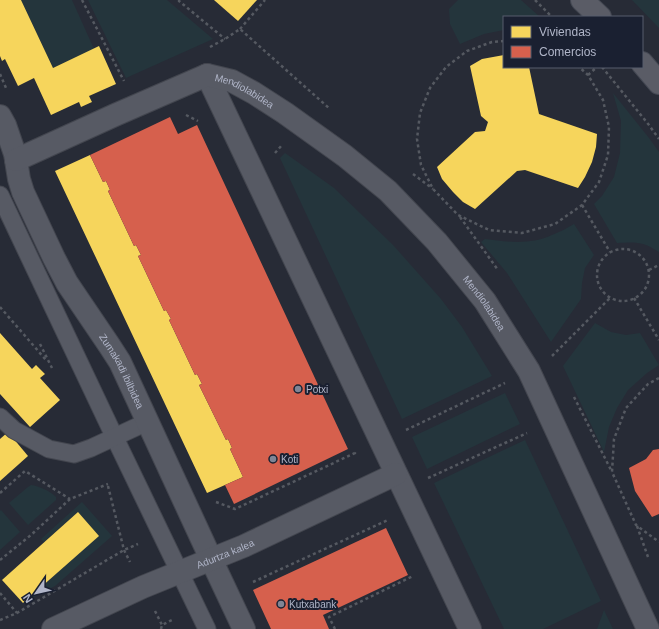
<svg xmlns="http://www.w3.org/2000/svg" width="659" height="629" viewBox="0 0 659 629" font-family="Arial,sans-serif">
	<rect width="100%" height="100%" fill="#272b36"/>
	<g fill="#24353c">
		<polygon points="21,0 72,0 94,49 53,68"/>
		<polygon points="88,0 167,0 213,39 126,78"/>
		<polygon points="458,0 521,0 540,17 504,17 504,30 484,34 460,44 450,24 449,9"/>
		<polygon points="632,0 659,0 659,28"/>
		<path d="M613,93L649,138L659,152V252C642,241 636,242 617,243L594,204L602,196L614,177L620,153L621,121Z"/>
		<polygon points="285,153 334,188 393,245 441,299 462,327 492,376 402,419 280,158"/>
		<path d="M574,224L594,255L585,268L582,283L581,299L551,342L507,273L481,242L485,239C507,242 531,245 552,235C560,232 567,228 574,224Z"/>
		<polygon points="595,323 611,332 626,335 640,333 659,365 647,373 628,390 617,408 609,427 604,452 563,366"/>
		<polygon points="505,393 520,424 427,469 412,437"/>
		<polygon points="525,440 601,601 543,629 504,629 434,483"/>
		<path d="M31,485C39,486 50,491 56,497V500L28,525L9,503L28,487Z"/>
		<polygon points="82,502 112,536 55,586 23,603 98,536 78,512 44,542 41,539"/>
		<polygon points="1,510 20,532 0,550 0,511"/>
		<polygon points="604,610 613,629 597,629"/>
	</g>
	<g fill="#f6d55c">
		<polygon points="0,0 21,0 53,68 99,46 116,84 89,96 92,102 81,107 79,102 51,115 34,78 18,86 5,59 2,61 0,56"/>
		<polygon points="214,0 257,0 238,21"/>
		<polygon points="504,55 504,67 529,67 539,114 597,134 596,147 592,162 585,177 578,188 525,170 517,171 475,209 463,202 453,192 442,179 437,167 475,132 485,131 488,122 481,116 470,66 482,59"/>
		<polygon points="90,155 103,182 106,181 110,190 108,191 134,246 136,245 141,255 138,256 164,311 166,310 171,319 169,320 195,375 197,374 202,384 199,385 226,440 228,439 232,448 230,449 243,477 207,493 55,171"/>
		<polygon points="0,333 32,369 36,365 45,374 40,378 60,400 30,427 0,394"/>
		<polygon points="8,432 28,456 0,481 0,439"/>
		<polygon points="78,512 99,536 23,603 2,580"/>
	</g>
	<g fill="#d6604d">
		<polygon points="170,117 178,134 197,125 348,449 234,504 225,485 243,477 230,449 232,448 228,439 226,440 199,385 202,384 197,374 195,375 169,320 171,319 166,310 164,311 138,256 141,255 136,245 134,246 108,191 110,190 106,181 103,182 90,155"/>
		<polygon points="659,449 659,514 652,517 635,491 629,468 646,459 653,450"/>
		<polygon points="386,528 408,575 323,615 329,629 271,629 253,590"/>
	</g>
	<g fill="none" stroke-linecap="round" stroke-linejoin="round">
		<g stroke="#43464f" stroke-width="19">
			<g id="service">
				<polyline points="0,195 115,438 207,629"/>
				<polyline points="0,417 14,430 49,449 74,454 91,448 147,422"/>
			</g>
		</g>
		<g stroke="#43464f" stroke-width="24">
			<g id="minor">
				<polyline points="207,75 470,629"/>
				<path id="s1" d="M0,116L5,125L15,154L19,179L23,192L54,258L67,283L109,345L120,362L211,559L244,629"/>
				<path id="s2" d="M16,160L115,115L207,75L232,81L254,93L285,113L345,156L388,191L437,242L485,301L529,371L648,629"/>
				<path id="s3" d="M53,629L143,587L244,546L396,474"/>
			</g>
		</g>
		<g stroke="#444853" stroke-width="24">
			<g id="primary">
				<polyline points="582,0 600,17"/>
				<polyline points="642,63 659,83"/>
			</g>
		</g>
		<g stroke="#555961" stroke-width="2.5" stroke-dasharray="3 3" stroke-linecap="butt">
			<polyline points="82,0 124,81"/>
			<polyline points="180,0 179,1 225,39"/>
			<polyline points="535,0 552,17"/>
			<polyline points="240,29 265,0"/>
			<polyline points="504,41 492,42 467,51 446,67 430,88 420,113 417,139 421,165 433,189 458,215 489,230 522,233 555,224 582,205 599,182 608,155 609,127 603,100 588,75 579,67"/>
			<polyline points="210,47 225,39 240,29 330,109"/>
			<polyline points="602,67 649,125 659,139"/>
			<polyline points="0,74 6,88"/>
			<polyline points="588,75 597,67"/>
			<polyline points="186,115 198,121"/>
			<polyline points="275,153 282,145"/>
			<polyline points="413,174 433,189"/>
			<polyline points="582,205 610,252"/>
			<polyline points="460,217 498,270"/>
			<circle cx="623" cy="275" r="26"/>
			<polyline points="649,270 659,265"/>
			<polyline points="634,298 659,340"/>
			<polyline points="0,307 46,360"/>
			<polyline points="40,344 52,368"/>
			<polyline points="552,356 610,298"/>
			<polyline points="659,378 648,384 626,408 614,439 612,472 636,525 659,542"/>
			<polyline points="574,397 612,472"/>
			<polyline points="406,430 505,383"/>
			<polyline points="428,478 527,433"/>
			<polyline points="108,486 124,550 130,562"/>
			<polyline points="0,493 25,471 70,499"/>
			<polyline points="216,502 235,509 355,453 354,452"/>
			<polyline points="637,526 648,557"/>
			<polyline points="0,560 31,535 70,499 108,484"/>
			<polyline points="253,582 388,520"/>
			<polyline points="0,593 17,613"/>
			<polyline points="155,611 162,625"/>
			<polyline points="0,620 17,613 124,550 138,544"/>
			<polyline points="161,629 162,625 174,619"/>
			<polyline points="335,629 329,617 413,576 413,575"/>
		</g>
		<use href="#service" stroke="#575a64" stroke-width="17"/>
		<use href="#minor" stroke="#575a64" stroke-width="22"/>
		<use href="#primary" stroke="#5a5c66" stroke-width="22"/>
	</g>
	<g fill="#808595" stroke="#1a2031" stroke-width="1.5">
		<circle cx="298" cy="389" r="4"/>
		<circle cx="273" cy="459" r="4"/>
		<circle cx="281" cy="604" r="4"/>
	</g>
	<g text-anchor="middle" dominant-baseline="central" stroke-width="4" stroke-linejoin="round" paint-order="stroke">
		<g font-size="10" fill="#b0b5c8" stroke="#1a2031">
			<text stroke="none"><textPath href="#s2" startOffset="250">Mendiolabidea</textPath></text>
			<text stroke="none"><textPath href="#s2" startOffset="574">Mendiolabidea</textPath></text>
			<text stroke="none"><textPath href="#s1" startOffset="285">Zumakadi ibilbidea</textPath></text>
			<text stroke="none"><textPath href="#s3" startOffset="188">Adurtza kalea</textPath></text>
		</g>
		<g font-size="10" fill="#b0b5c8" stroke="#1a2031" text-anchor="start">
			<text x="306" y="389">Potxi</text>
			<text x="281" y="459">Koti</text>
			<text x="289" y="604">Kutxabank</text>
		</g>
	</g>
	<rect x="503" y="16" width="140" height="52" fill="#1a2031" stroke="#565c6d"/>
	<rect x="511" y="26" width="20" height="12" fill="#f6d55c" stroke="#565c6d"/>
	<text x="539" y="36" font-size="12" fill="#b0b5c8">Viviendas</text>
	<rect x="511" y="46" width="20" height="12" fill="#d6604d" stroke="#565c6d"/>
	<text x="539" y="56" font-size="12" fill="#b0b5c8">Comercios</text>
	<g transform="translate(36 593) rotate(236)" stroke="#1a2031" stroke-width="3" paint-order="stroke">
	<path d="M0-3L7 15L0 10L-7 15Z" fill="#b0b5c8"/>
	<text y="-6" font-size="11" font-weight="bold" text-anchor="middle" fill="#b0b5c8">N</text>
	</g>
</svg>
